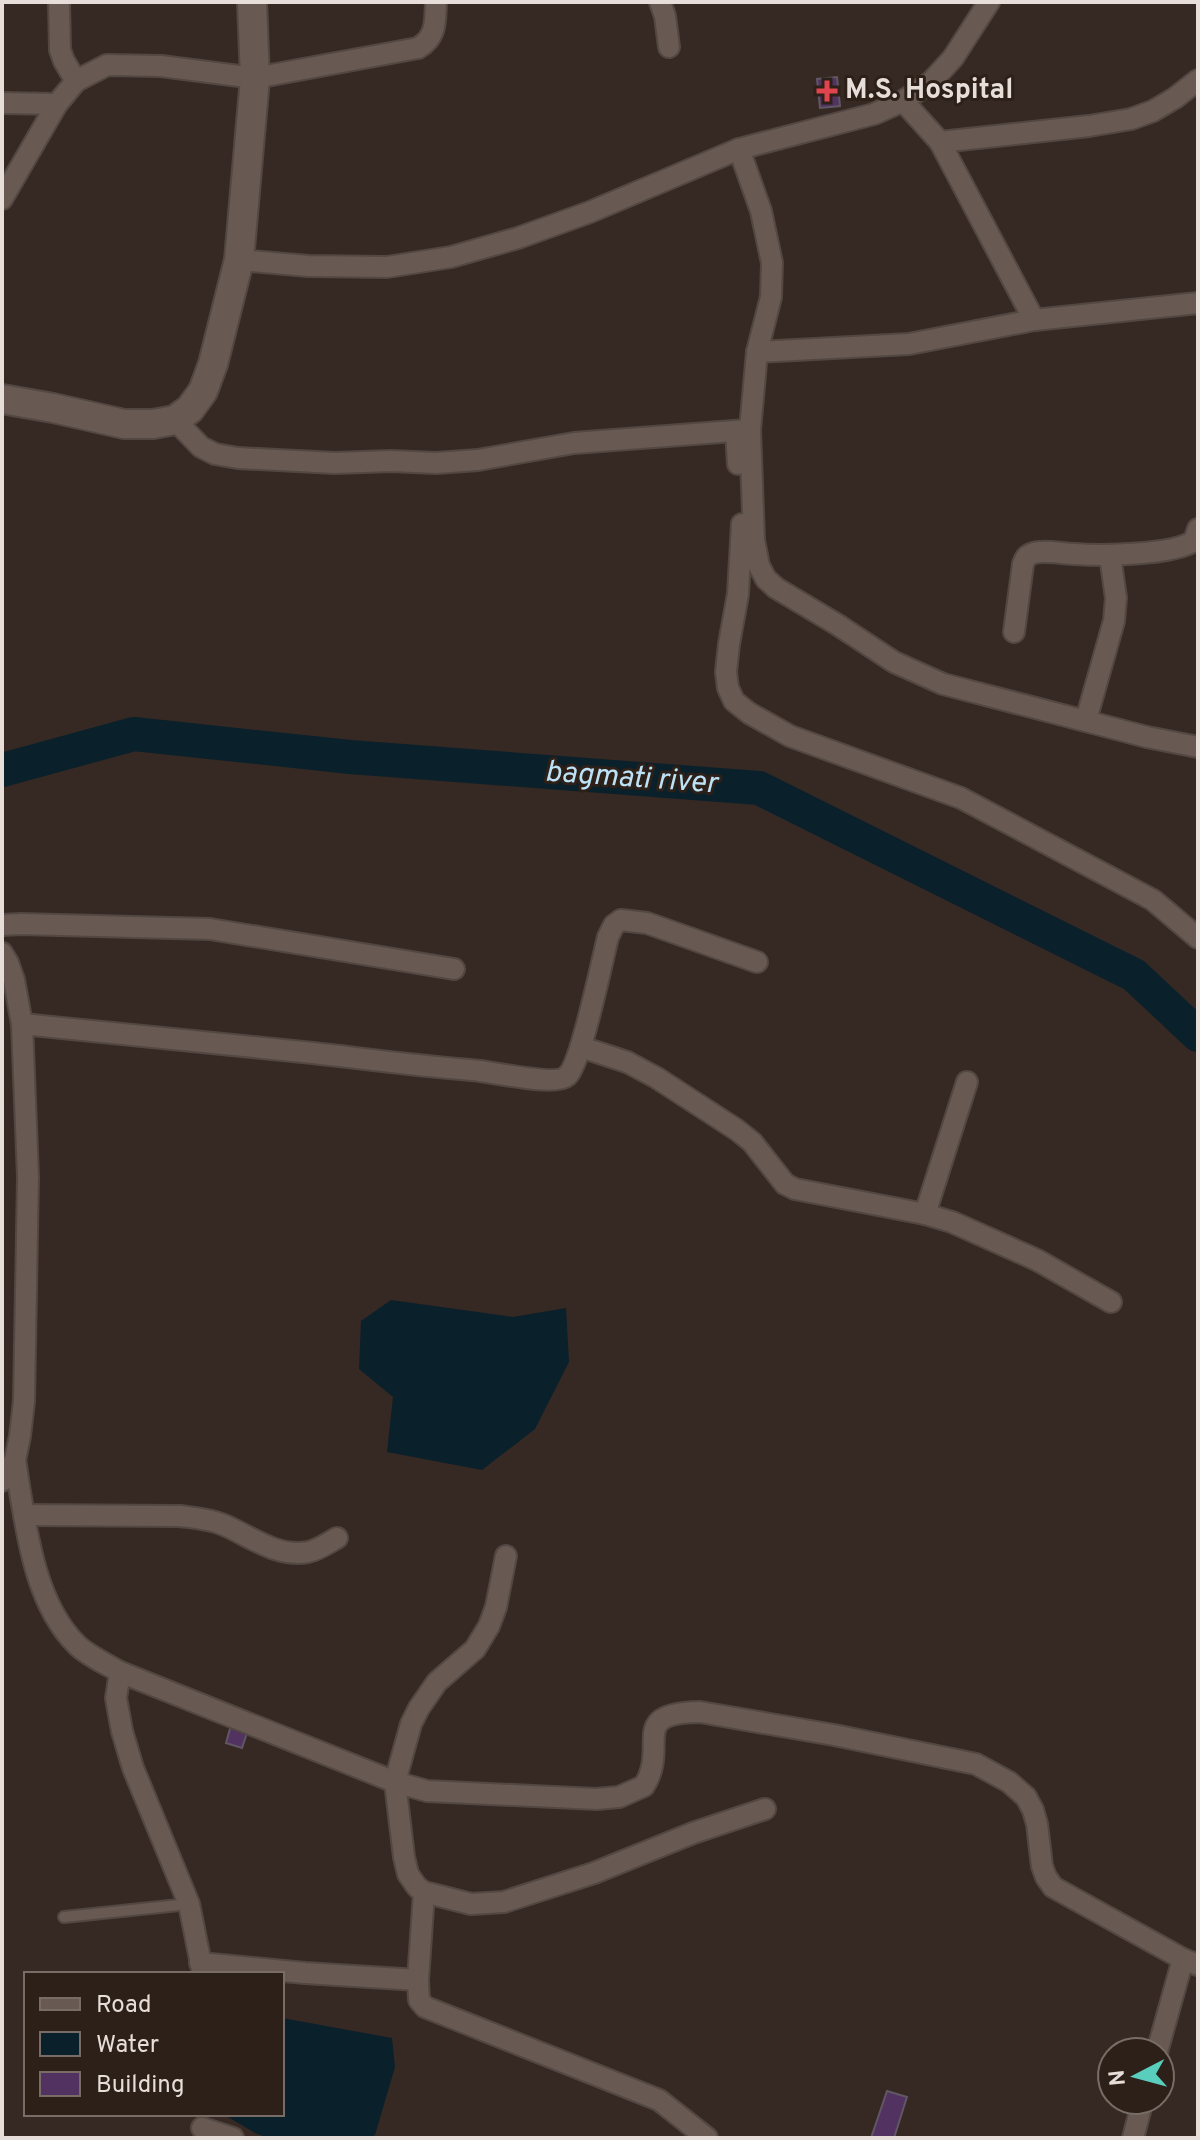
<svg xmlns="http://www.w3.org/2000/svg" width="1200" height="2140" viewBox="0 0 1200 2140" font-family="Overpass,sans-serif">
	<rect width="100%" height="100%" fill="#362923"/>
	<g fill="#0a202b">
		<polygon points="391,1300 513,1317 566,1308 569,1362 535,1429 482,1470 387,1452 393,1397 359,1369 361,1321"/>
		<polygon points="282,2018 392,2038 395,2067 375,2135 369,2138 270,2138 257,2134 223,2114 282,2114"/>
	</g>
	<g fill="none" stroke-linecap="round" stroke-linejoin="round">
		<polyline stroke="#0a202b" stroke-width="34" points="2,770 134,734 350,757 759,788 1134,975 1198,1035"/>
	</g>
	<g fill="#523261" stroke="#605764" stroke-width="2">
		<polygon points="837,77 840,106 820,108 817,79"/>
		<polygon points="231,1725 248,1730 242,1748 226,1743"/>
		<polygon points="887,2091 907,2097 894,2138 871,2138"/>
	</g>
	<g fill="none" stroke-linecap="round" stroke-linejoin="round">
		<g stroke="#524742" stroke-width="14">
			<polyline id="lane" points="64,1917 189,1904"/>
		</g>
		<g stroke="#524742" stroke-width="24">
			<g id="street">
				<polyline points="59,2 60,50 64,61 76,81"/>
				<polyline points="660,2 665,16 669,47"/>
				<polyline points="903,101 940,142 1034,320 1198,303"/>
				<polyline points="2,103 57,104"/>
				<polyline points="940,142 1089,126 1131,119 1153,111 1175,98 1198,80"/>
				<polyline points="739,149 761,211 772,263 771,297 757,352 750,430 754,540 759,566 766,579 776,588 838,625 894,662 943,684 1147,737 1198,747"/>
				<path d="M2,199L57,104L76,81L107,65L161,66L255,78L418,48C437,37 435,21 436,2"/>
				<polyline points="239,260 308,266 387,267 451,257 518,238 590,212 739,149 874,114 903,101 931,82 953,58 989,2"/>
				<polyline points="757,352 909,344 1034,320"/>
				<polyline points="175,420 201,447 215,454 238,458 335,463 391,461 436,463 478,460 574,443 747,430"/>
				<polyline points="736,431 738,464"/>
				<polyline points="742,524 738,594 729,644 726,672 728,688 734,701 749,713 790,736 961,798 1153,900 1198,938"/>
				<path d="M1014,632L1023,564C1025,559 1026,556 1031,554C1042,549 1063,554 1075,554C1102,556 1173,555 1194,541L1198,529"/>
				<polyline points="1086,720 1114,621 1116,598 1110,556"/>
				<polyline points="2,925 21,924 210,929 454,969"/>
				<polyline points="2,953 8,963 14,980 22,1024 28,1177 24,1401 20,1436 15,1460 2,1481"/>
				<path d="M22,1024C119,1034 216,1043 313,1053C366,1059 418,1066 471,1070C490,1071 555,1087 567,1076C581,1064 602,961 608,937L614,925L621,920L647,923L757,962"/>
				<polyline points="581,1047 627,1062 657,1078 737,1130 752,1142 785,1184 795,1189 925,1214 952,1222 1037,1260 1111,1302"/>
				<polyline points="925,1214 967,1082"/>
				<path d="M15,1460C25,1520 32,1602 78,1646C89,1656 106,1664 120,1672L395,1782L427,1791L596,1799L619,1797L644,1786C670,1745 626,1713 700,1712L834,1735L976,1764L1009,1782L1026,1797L1033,1810L1037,1824L1042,1866L1046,1877L1053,1887L1183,1959L1198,1965"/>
				<path d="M24,1515L180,1516C195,1518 210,1519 224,1525C250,1536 277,1558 308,1552C318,1550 328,1543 337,1538"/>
				<polyline points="506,1556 496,1607 489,1626 475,1649 437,1682 419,1708 411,1724 395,1782 404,1857 408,1874 417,1887 424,1892 471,1904 504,1902 594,1873 693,1833 765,1809"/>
				<polyline points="120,1672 116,1698 122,1731 133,1768 189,1904 203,1974"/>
				<polyline points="424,1892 418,1980 419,2000 425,2007 659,2100 707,2138"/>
				<polyline points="200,1963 305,1973 418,1980"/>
				<polyline points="1157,2052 1183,1959"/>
				<polyline points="202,2128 233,2138"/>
				<polyline points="1133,2138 1143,2100"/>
			</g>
		</g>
		<g stroke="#524742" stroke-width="32">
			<polyline id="secondary" points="2,399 53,408 124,424 153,424 175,420 190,409 203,391 213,364 239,260 255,78 252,2"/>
		</g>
		<use href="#lane" stroke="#685952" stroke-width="10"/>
		<use href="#street" stroke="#685952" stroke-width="20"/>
		<use href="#secondary" stroke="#685952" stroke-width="28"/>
	</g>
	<path fill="#e0444e" stroke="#2c2019" stroke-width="3" d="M823 79h8v8h8v8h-8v8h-8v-8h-8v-8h8z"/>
	<g text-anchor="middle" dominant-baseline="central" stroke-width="6" stroke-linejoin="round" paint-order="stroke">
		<g font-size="28" font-weight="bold" fill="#e7deda" stroke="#2c2019" text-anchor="start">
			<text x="845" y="91">M.S. Hospital</text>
		</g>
		<g font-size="30" font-style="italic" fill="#bee2f5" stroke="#2c2019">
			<text transform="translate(631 779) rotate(4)">bagmati river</text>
		</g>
	</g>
	<rect width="1200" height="2140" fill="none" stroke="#e7deda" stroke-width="8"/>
	<rect x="24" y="1972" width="260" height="144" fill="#2c2019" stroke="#776c66" stroke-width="2"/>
	<rect x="40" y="1998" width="40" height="12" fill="#685952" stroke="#776c66" stroke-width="2"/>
	<text x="96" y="2012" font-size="24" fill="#e7deda">Road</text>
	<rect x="40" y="2032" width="40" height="24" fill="#0a202b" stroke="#776c66" stroke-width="2"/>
	<text x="96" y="2052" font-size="24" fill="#e7deda">Water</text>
	<rect x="40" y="2072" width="40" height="24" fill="#523261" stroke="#776c66" stroke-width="2"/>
	<text x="96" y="2092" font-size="24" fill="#e7deda">Building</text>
	<g transform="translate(1136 2076) rotate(264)"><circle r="38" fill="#2c2019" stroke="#776c66" stroke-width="2"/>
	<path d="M0-6L14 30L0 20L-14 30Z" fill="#5acebd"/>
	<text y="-12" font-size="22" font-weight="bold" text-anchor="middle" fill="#e7deda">N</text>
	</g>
</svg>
